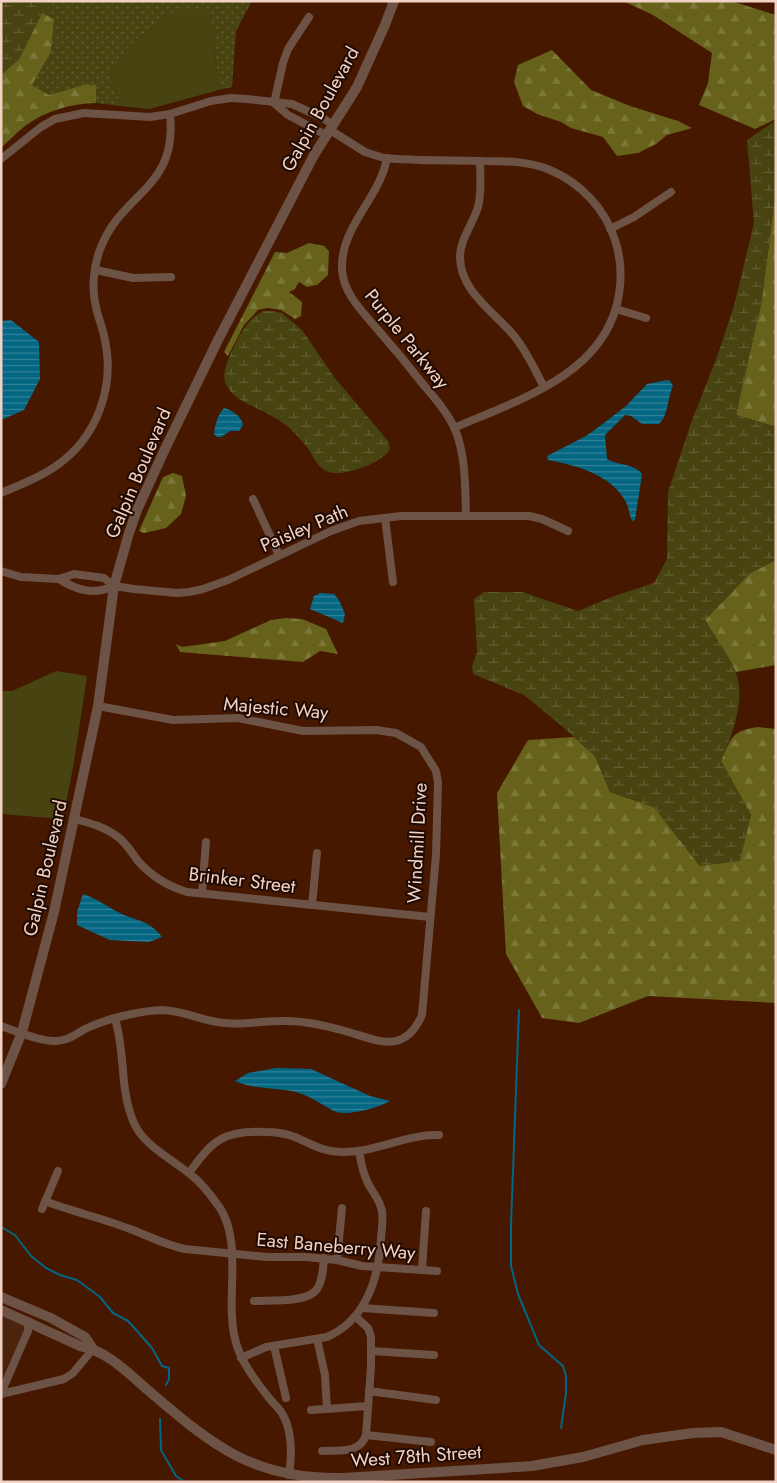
<svg xmlns="http://www.w3.org/2000/svg" width="777" height="1483" viewBox="0 0 777 1483" font-family="Jost,sans-serif">
	<defs>
		<pattern id="grass-dots" width="8" height="8" patternUnits="userSpaceOnUse" patternTransform="scale(1.25)"><rect width="8" height="8" fill="#474411"/><path d="M2 2h.1M6 6h.1" fill="none" stroke="#625e32" stroke-width="1.8" stroke-linecap="round"/></pattern>
		<pattern id="forest-firs" width="22" height="20" patternUnits="userSpaceOnUse" patternTransform="scale(1.25)"><rect width="22" height="20" fill="#66621b"/><path d="M5 1l3.5 6h-7zM16 11l3.5 6h-7z" fill="#7c783a"/></pattern>
		<pattern id="wetland-marsh" width="20" height="14" patternUnits="userSpaceOnUse" patternTransform="scale(1.25)"><rect width="20" height="14" fill="#474411"/><path d="M1 5h8M5 5V1M11 12h8M15 12V8" fill="none" stroke="#625e32"/></pattern>
		<pattern id="water-rules" width="6" height="5" patternUnits="userSpaceOnUse" patternTransform="scale(1.25)"><rect width="6" height="5" fill="#036683"/><path d="M0 2.5h6" fill="none" stroke="#358298"/></pattern>
	</defs>
	<rect width="100%" height="100%" fill="#461800"/>
	<polygon fill="#4c240e" points="1,1314 24,1324 26,1333 1,1385"/>
	<polygon fill="url(#grass-dots)" points="53,1 252,1 236,31 232,87 219,90 210,12 177,11 155,25 128,47 110,74 121,106 96,103 96,85 86,84 49,95 32,85 51,52 54,19 42,13"/>
	<g fill="url(#forest-firs)">
		<polygon points="623,1 731,1 776,15 776,119 755,129 699,105 708,83 712,53 653,15"/>
		<path d="M42,13L54,19L51,52L32,85L49,95L86,84L96,85V103C70,104 47,110 25,126C17,132 10,140 2,147L1,75L19,59Z"/>
		<polygon points="552,50 591,90 630,106 678,121 692,128 667,135 656,144 638,153 617,156 603,137 571,128 561,122 537,114 523,106 514,82 518,65"/>
		<polygon points="776,188 776,427 736,415 766,267"/>
		<polygon points="309,243 324,246 329,251 328,275 317,285 307,287 299,282 295,289 289,292 302,302 301,316 295,319 281,310 268,308 258,310 244,325 228,356 224,352 275,252 287,253"/>
		<polygon points="173,473 182,476 186,496 181,514 166,528 144,533 139,531 163,477"/>
		<polygon points="776,560 776,665 736,672 705,620 750,573"/>
		<polygon points="286,618 302,619 326,629 338,654 320,651 303,662 180,652 176,644 182,647 225,641 271,620"/>
		<path d="M758,727L776,729V1003L648,996L579,1023L542,1018L506,954L497,793L528,740L574,737L595,756L610,792L654,807L700,866L751,815L721,761C732,737 731,731 758,727Z"/>
	</g>
	<g fill="url(#wetland-marsh)">
		<polygon points="1,1 53,1 42,13 19,59 1,75"/>
		<path d="M776,120V188L762,301L736,415L776,427V560L750,573L705,620C715,637 728,653 735,671C747,699 732,735 721,761L751,815L740,861L700,866L654,807L610,792L595,756L563,727L524,695L473,674L472,667L477,652L474,599L484,592H522L578,611L614,596L654,583L667,559L668,492L691,423L717,357L734,306L754,223L747,140Z"/>
		<path d="M263,311H273L282,313L302,330L334,377L388,441L390,449C383,463 343,477 329,472C318,469 313,456 307,447C302,441 297,436 292,430C285,424 278,419 270,415C256,407 230,399 225,382C222,372 229,357 233,349C240,334 248,319 263,311Z"/>
	</g>
	<g fill="#474411">
		<polygon points="177,11 210,11 219,90 149,109 121,106 110,74 128,47 155,25"/>
		<polygon points="56,671 87,676 74,762 63,819 1,814 1,691 12,691"/>
	</g>
	<g fill="url(#water-rules)">
		<polygon points="11,320 39,342 40,379 24,410 1,420 1,321"/>
		<path d="M667,380L670,381L673,386C667,399 669,414 659,424H642L631,416L625,415L605,435L607,459C618,466 634,463 642,474L635,520L632,521C629,515 629,508 626,502C612,475 576,465 548,460L547,456L586,436L600,426L626,406L647,384Z"/>
		<path d="M224,408C231,409 242,417 243,425L239,431H230L221,437H217L214,434C215,425 218,414 224,408Z"/>
		<polygon points="320,593 334,594 339,600 345,614 343,623 310,609 314,596"/>
		<path d="M83,894C96,898 106,906 118,912C137,922 148,919 162,937L149,942L110,940L77,925V912Z"/>
		<path d="M276,1068L311,1069L370,1096L390,1101C378,1108 346,1117 334,1111C320,1104 308,1094 292,1091C272,1088 253,1089 235,1081L248,1073Z"/>
	</g>
	<g fill="none" stroke-linecap="round" stroke-linejoin="round">
		<g stroke="#036683" stroke-width="2">
			<polyline points="519,1010 511,1225 511,1266 518,1294 539,1345 563,1366 566,1376 566,1393 561,1428"/>
			<polyline points="1,1227 15,1235 31,1256 46,1268 60,1275 77,1280 100,1297 113,1313 128,1321 138,1332 152,1348 162,1366 169,1368 169,1379 166,1385"/>
			<polyline points="160,1419 161,1450 176,1476 182,1480"/>
		</g>
		<g stroke="#6d5246" stroke-width="8">
			<polyline points="274,103 283,63 288,49 309,17"/>
			<polyline points="274,103 288,115 326,135"/>
			<path d="M330,130L365,152L384,158C417,161 451,160 483,161C506,161 529,161 550,170C581,183 605,209 615,240C622,261 622,283 617,304C599,377 515,401 454,428"/>
			<path d="M387,158C380,198 340,227 342,269C343,294 364,313 378,330C393,347 408,365 422,383C434,397 447,412 455,429C466,457 465,486 466,516"/>
			<polyline points="1,159 41,127 55,119 84,113 150,117 170,114 211,101 231,98 247,99 292,104 323,118 333,125"/>
			<path d="M480,161C480,175 482,193 478,207C473,224 460,239 460,257C460,292 496,313 515,337C527,352 535,370 544,387"/>
			<polyline points="610,229 634,217 671,192"/>
			<polyline points="96,270 133,278 171,277"/>
			<polyline points="616,309 646,318"/>
			<path d="M1,493C20,485 39,478 56,466C98,437 116,385 104,336C102,326 98,317 96,307C91,288 94,264 101,247C123,191 178,189 170,114"/>
			<polyline points="253,499 279,555"/>
			<polyline points="385,518 393,582"/>
			<polyline points="1,571 21,577 59,579 74,574 104,578 114,586 134,589 177,593 189,592 203,589 228,580 331,531 359,521 401,516 529,516 542,519 568,531"/>
			<path d="M59,579C78,591 94,595 114,586"/>
			<path d="M75,819C90,823 105,827 118,837C126,843 132,853 138,861C152,877 167,886 187,892L430,917"/>
			<polyline points="202,893 206,842"/>
			<polyline points="312,905 317,853"/>
			<path d="M115,1019C126,1054 119,1089 134,1123C144,1146 172,1159 190,1174C202,1183 211,1195 220,1208C243,1244 225,1298 235,1339C240,1361 255,1380 269,1398C273,1403 280,1409 283,1415C293,1433 292,1455 289,1475"/>
			<path d="M1,1026C16,1031 41,1042 56,1041C68,1041 77,1033 87,1028C106,1019 139,1011 161,1010C183,1010 202,1021 224,1023C243,1025 262,1021 281,1021C302,1020 324,1025 345,1031C377,1040 404,1056 422,1015L436,855L438,782L436,771L421,747L396,733L376,730L303,731L238,718L173,720L98,706"/>
			<path d="M189,1173C212,1141 223,1130 265,1132C275,1132 285,1133 295,1137C311,1144 323,1152 341,1152C375,1153 406,1134 439,1135"/>
			<path d="M45,1201C73,1212 102,1218 130,1229C149,1236 165,1245 185,1249L267,1257H306L337,1260L362,1266L437,1271"/>
			<polyline points="42,1209 58,1171"/>
			<polyline points="337,1260 342,1208"/>
			<polyline points="422,1270 426,1211"/>
			<path d="M254,1301C270,1300 308,1303 317,1289C323,1280 323,1268 324,1258"/>
			<polyline points="362,1308 434,1313"/>
			<polyline points="317,1339 325,1375 327,1409"/>
			<polyline points="274,1346 286,1398"/>
			<polyline points="372,1351 434,1355"/>
			<path d="M241,1358L266,1347L327,1337C366,1320 379,1278 381,1238C382,1230 383,1220 382,1211C380,1199 371,1191 367,1181C362,1171 361,1161 359,1151"/>
			<polyline points="369,1391 436,1400"/>
			<polyline points="1,1393 28,1331 28,1321"/>
			<polyline points="1,1394 64,1379 73,1373 93,1349"/>
			<polyline points="311,1410 368,1406"/>
			<polyline points="366,1435 431,1442"/>
			<path d="M322,1451C339,1450 360,1454 366,1435L371,1367V1337L368,1328L355,1316"/>
		</g>
		<g stroke="#6d5246" stroke-width="10">
			<polyline points="1,1084 22,1032 54,912 98,706 114,586 129,533 137,510 165,449 217,342 314,155 357,87 385,25 394,1"/>
			<polyline points="1,1297 51,1318 85,1337 93,1349"/>
			<path d="M1,1310L80,1346C108,1351 128,1373 149,1391C213,1446 254,1480 343,1478L532,1466L583,1457L643,1440L693,1433L721,1432L776,1450"/>
		</g>
	</g>
	<g text-anchor="middle" dominant-baseline="central" stroke-width="4" stroke-linejoin="round" paint-order="stroke">
		<g font-size="19" fill="#f1d2c4" stroke="#1f0a03">
			<text transform="translate(320 109) rotate(-61)">Galpin Boulevard</text>
			<text transform="translate(407 339) rotate(51)">Purple Parkway</text>
			<text transform="translate(138 473) rotate(-67)">Galpin Boulevard</text>
			<text transform="translate(304 528) rotate(-23)">Paisley Path</text>
			<text transform="translate(276 708) rotate(5)">Majestic Way</text>
			<text transform="translate(417 843) rotate(-87)">Windmill Drive</text>
			<text transform="translate(45 868) rotate(-77)">Galpin Boulevard</text>
			<text transform="translate(242 880) rotate(7)">Brinker Street</text>
			<text transform="translate(336 1246) rotate(5)">East Baneberry Way</text>
			<text transform="translate(416 1456) rotate(-4)">West 78th Street</text>
		</g>
	</g>
	<rect width="777" height="1483" fill="none" stroke="#f1d2c4" stroke-width="5"/>
</svg>
